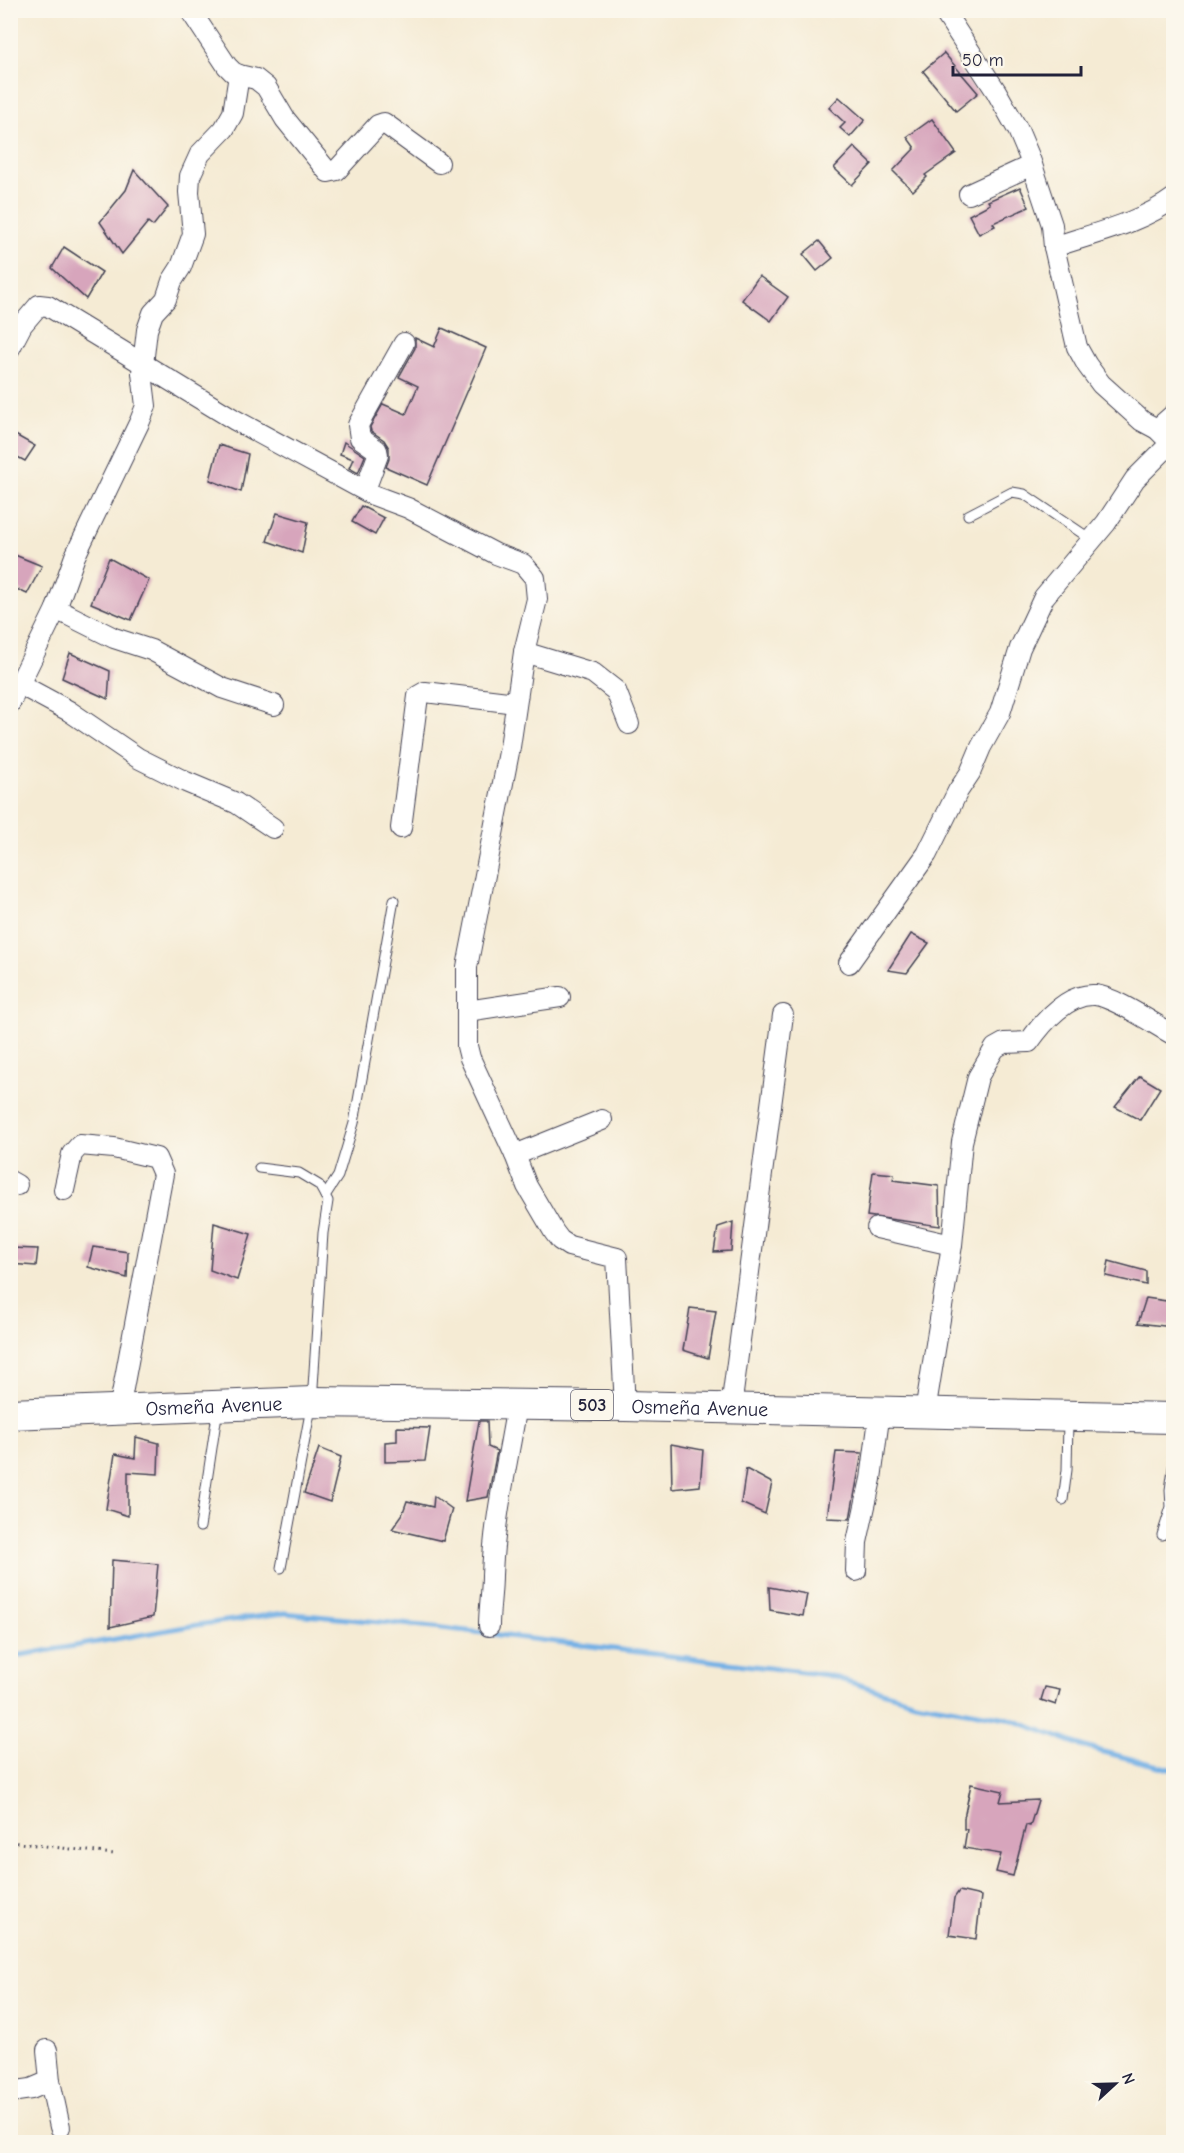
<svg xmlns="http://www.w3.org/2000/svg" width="1184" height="2153" viewBox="0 0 1184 2153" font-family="'Comic Neue',sans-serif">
	<rect width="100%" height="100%" fill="#fbf7ec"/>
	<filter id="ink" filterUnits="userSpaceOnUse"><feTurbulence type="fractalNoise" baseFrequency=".0167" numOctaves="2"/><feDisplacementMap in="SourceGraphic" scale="12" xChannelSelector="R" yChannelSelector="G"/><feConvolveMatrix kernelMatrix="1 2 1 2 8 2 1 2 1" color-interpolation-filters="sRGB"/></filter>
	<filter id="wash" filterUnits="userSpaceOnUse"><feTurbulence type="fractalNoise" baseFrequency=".008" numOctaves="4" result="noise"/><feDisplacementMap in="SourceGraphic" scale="24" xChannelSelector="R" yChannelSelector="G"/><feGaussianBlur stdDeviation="1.35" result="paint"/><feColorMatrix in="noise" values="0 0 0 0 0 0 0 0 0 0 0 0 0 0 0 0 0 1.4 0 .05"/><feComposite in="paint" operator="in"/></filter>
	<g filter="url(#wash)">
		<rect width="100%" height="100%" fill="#f5ebd4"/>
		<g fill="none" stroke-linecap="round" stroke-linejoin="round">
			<polyline stroke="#73b0e5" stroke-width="5" points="10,1657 197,1625 284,1613 434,1627 827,1675 915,1702 1007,1718 1088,1748 1174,1770"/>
		</g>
		<g id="blocks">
			<g fill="#d7a5bc">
				<polygon points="944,53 978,93 956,111 923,71"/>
				<polygon points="839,97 865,120 850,137 840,128 845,123 829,108"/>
				<polygon points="932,119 956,153 925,175 927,177 913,191 893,171 915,148 907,137"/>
				<polygon points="854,147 872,164 852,185 834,168"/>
				<polygon points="134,170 168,207 153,226 148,222 122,254 100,222 126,190"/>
				<polygon points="1020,187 1029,207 993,223 995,226 979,234 969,215 990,204 988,201"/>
				<polygon points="819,241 833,258 817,271 803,254"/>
				<polygon points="64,247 102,272 86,299 52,268"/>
				<polygon points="759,276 788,297 771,321 742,300"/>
				<polygon points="442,328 486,348 427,485 386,467 389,459 389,448 384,440 371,431 370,427 383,404 406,414 418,386 399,377 415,348 415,338 434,347"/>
				<polygon points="10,432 35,446 25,461 10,453"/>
				<polygon points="344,442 365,456 358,473 349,468 353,459 340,454"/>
				<polygon points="219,445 248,454 241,492 210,480"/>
				<polygon points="361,506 384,518 375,535 352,522"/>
				<polygon points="277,513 308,522 302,553 267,541"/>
				<polygon points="10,553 42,566 27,594 10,586"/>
				<polygon points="109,558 149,580 131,620 91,603"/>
				<polygon points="70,653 110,671 108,699 62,678"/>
				<polygon points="911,934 929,943 907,973 888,970"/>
				<polygon points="1140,1076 1160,1088 1140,1120 1115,1107"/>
				<polygon points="873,1172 894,1174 893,1180 939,1186 940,1226 867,1216"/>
				<polygon points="733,1222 731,1251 714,1252 718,1227"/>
				<polygon points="214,1223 251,1234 237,1280 210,1270"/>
				<polygon points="93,1247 128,1252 127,1278 88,1267"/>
				<polygon points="10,1248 38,1249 36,1266 10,1264"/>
				<polygon points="1109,1261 1146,1271 1146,1285 1106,1276"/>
				<polygon points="1146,1298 1173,1302 1173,1327 1138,1323"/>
				<polygon points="690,1308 716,1311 708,1358 683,1350"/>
				<polygon points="479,1421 487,1421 488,1447 497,1451 488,1497 465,1501"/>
				<polygon points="397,1427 430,1428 425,1461 385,1462 385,1442 397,1441"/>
				<polygon points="136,1437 159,1443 158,1474 128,1472 128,1516 106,1509 115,1454 135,1458"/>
				<polygon points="671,1444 703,1450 700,1486 672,1489"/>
				<polygon points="319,1448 341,1457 330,1502 304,1493"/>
				<polygon points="836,1452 862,1453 850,1519 827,1518"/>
				<polygon points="746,1469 772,1483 765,1514 741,1503"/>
				<polygon points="434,1496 452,1509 443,1541 392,1529 402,1515 407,1501 433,1507"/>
				<polygon points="112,1560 158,1564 153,1617 110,1627"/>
				<polygon points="769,1587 807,1594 803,1616 770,1610"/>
				<polygon points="1045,1687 1060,1690 1056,1705 1041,1700"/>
				<polygon points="971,1784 1003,1791 1000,1802 1038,1800 1030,1826 1026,1825 1013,1876 996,1872 1001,1854 964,1848 967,1829 964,1829 964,1818"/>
				<polygon points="959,1891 981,1896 976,1939 949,1935 954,1898"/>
			</g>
		</g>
	</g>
	<g filter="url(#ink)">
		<use href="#blocks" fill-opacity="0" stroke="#424052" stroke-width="1.5"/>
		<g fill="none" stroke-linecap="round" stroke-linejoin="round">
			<g stroke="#424052" stroke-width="11">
				<g id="lane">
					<polyline points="968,515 1012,492 1024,494 1092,540"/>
					<polyline points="259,1168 299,1173 319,1185 328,1201 323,1233 312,1402 281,1568"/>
					<polyline points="325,1196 338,1176 354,1123 394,900"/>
					<polyline points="1063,1500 1067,1470 1068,1421"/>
					<polyline points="200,1527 218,1408"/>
					<polyline points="1162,1535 1171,1507 1170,1490 1174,1461"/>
				</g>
			</g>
			<g stroke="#424052" stroke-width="22">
				<g id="street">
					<polyline points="943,10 996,91 1018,130 1029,156 1052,225 1054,247 1077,347 1087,365 1101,384 1121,402 1142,421 1157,429 1174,446"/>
					<polyline points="239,75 256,79 266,87 285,119 328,172 337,170 378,125 384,123 439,163"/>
					<polyline points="969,194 1032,165"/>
					<path d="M1054,247C1094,233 1139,224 1174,198"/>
					<polyline points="10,348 22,325 39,305 48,306 235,420 373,495 408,508 496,554 523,564 535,578 537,599 524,652 510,747 467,967 467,1046 470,1058 515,1155 527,1186 554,1232 560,1240 569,1246 617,1258 625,1406"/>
					<polyline points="1157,429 1174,414"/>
					<polyline points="365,490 378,455 377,450 360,438 358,425 404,343"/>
					<polyline points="56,609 114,638 151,650 222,688 274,705"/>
					<polyline points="524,652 593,673 616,691 629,724"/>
					<polyline points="19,684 69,711 138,758 186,782 236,803 273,828"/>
					<polyline points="10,703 56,609 75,556 140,421 146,406 142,373 147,330 153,313 166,299 172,281 181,267 193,234 189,192 190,176 200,154 224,129 233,113 239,75 233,72 227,66 190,10"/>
					<polyline points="401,828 418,696 425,692 516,703"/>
					<polyline points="849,963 927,854 958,791 970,773 981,747 1000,713 1020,648 1044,597 1106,523 1135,479 1171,443"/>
					<polyline points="467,1011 560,997"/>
					<polyline points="515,1155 602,1120"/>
					<polyline points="10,1181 17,1185"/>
					<polyline points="64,1190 72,1154 80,1145 114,1148 156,1158 163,1174 119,1410"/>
					<polyline points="877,1228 952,1245"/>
					<polyline points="731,1408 783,1015"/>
					<path d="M925,1412L952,1245L962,1142L978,1077L995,1048L1004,1043L1029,1042C1043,1022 1068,993 1095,995C1115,997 1155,1025 1174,1035"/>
					<polyline points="856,1571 857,1542 871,1479 880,1411"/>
					<path d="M489,1626C489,1608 492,1592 492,1575C494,1518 508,1461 517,1405"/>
					<polyline points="50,2081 60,2127"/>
					<polyline points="10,2092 31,2089 50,2081 47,2050"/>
				</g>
			</g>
			<g stroke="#424052" stroke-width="32">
				<g id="primary">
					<path id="s1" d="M10,1414L312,1402L625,1406L1174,1418"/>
				</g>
			</g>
			<polyline stroke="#424052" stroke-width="3" stroke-dasharray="1.5 4.5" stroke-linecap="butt" points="10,1842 114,1854"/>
			<use href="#lane" stroke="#fff" stroke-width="9"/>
			<use href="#street" stroke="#fff" stroke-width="20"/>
			<use href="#primary" stroke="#fff" stroke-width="30"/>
		</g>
	</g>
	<g text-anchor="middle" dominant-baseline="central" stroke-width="5" stroke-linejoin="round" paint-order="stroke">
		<rect fill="#fbf7ec" stroke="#636270" stroke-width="1.5" x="571" y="1390" width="42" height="30" rx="4.5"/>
		<g font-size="18" font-weight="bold" fill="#22223b">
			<text x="592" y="1405">503</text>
		</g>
		<g font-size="20" fill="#22223b" stroke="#fbf7ec">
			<text stroke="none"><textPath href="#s1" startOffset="204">Osmeña Avenue</textPath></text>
			<text stroke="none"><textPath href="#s1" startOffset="690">Osmeña Avenue</textPath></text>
		</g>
	</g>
	<rect width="1184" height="2153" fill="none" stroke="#fbf7ec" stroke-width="36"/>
	<g transform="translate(1115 2084) rotate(68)" stroke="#fbf7ec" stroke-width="4.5" paint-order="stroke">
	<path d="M0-4.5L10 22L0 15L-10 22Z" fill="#22223b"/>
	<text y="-9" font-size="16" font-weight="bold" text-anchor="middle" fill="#22223b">N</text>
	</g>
	<path d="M953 66v9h128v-9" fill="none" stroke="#22223b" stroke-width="3"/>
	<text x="962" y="66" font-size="18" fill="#22223b" stroke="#fbf7ec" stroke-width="4.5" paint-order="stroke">50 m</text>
</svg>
